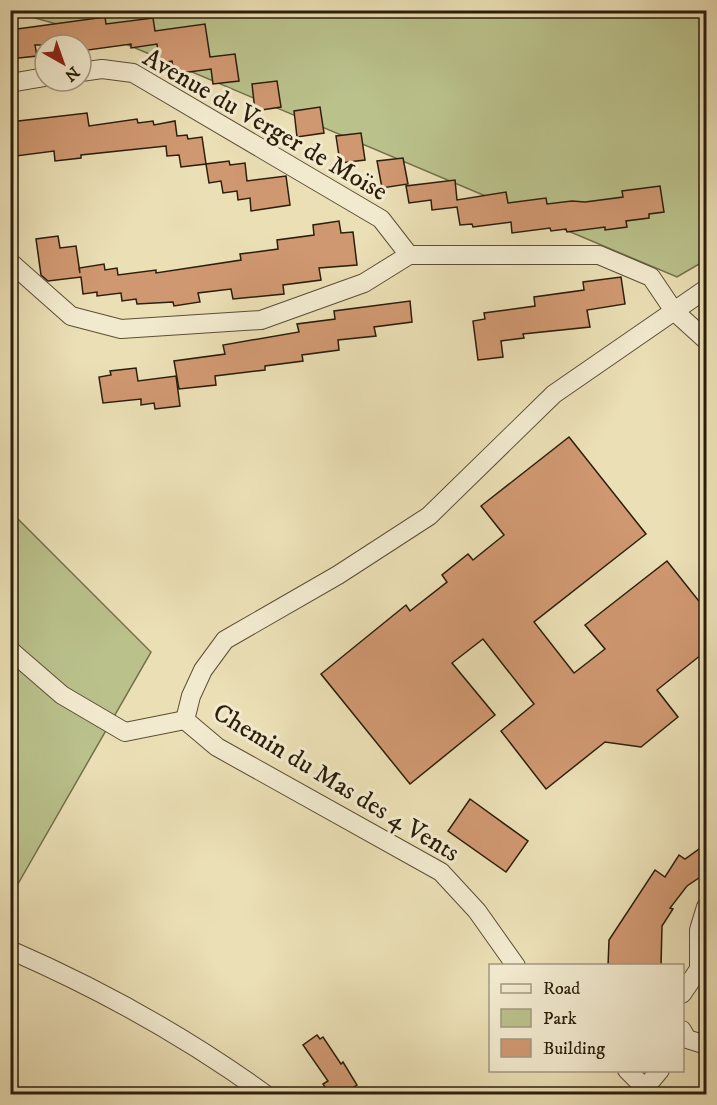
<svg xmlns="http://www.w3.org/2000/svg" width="717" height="1105" viewBox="0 0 717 1105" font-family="'IM FELL DW Pica',serif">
	<rect width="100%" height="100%" fill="#ebdfb5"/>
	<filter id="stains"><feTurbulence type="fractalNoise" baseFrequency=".00333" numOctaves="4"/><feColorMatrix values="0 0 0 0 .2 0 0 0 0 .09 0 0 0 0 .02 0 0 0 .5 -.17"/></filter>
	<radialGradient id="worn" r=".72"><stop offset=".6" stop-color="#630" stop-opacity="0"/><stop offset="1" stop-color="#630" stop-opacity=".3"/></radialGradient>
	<g fill="#bac18b" stroke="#72704b" stroke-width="1.5">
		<polygon points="10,11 706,11 706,260 677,277 121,42"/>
		<polygon points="11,512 151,652 11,896"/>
	</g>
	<g fill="#d09871" stroke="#2b1e0b" stroke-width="1.5">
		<polygon points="105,17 106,24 153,18 155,31 205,24 210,57 235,54 239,81 213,84 211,69 174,74 172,61 159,63 157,44 131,48 131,44 81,51 81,45 35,45 37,56 10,59 10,30"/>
		<polygon points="277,81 281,107 255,111 252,84"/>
		<polygon points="320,107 324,133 297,137 294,111"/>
		<polygon points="87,113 89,126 137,119 138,123 153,121 154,125 175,121 177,136 187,135 188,139 202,137 206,164 181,167 179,155 167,156 166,146 81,155 81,158 55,161 54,151 16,156 15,145 10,145 10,122"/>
		<polygon points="361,133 365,160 340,163 336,136"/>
		<polygon points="403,158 408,184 382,188 377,161"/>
		<polygon points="229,161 230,165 245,163 247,181 286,176 290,205 251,211 250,198 238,200 237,191 223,193 221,181 209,183 206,164"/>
		<polygon points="455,180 457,200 506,192 508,203 546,198 547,204 572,201 585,202 623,197 622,191 660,186 664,212 649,214 649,218 626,221 627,227 605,230 605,227 567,232 566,229 551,231 550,228 512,233 511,222 473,227 472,224 460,225 457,207 432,210 431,200 409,203 406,186"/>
		<polygon points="339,221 341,233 353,232 357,265 319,268 321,280 283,285 284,294 233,299 231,289 198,293 200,302 174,306 173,302 137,304 136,299 122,301 121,293 97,296 97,292 83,294 81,277 48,281 41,275 36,239 58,236 60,248 76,246 80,273 79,268 104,264 105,270 117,268 118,275 156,270 156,273 241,260 240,254 278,249 277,240 314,235 313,225"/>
		<polygon points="621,277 625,304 587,310 590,327 523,334 524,338 501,341 503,357 478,360 473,321 485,319 484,313 535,306 534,297 584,290 583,282"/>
		<polygon points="410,301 412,322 374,327 376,336 338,340 339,350 302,355 303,361 265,366 265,370 215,376 216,385 179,389 174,361 225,354 223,345 299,332 297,324 335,319 334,311"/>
		<polygon points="136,368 138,381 176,376 180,406 155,409 154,403 141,405 141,399 103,403 99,377 111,375 110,371"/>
		<polygon points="569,437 646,534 534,622 574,673 605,649 585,625 667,561 706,610 706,651 657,690 678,717 641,747 605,742 546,789 501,731 534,704 483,639 452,663 495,715 410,784 321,674 406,605 410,611 447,582 442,575 468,554 473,560 504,535 481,506"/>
		<polygon points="470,799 528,841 506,872 448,831"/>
		<polygon points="706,844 706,873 687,886 670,908 673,909 662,926 661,966 608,966 609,940 655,870 665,877 679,855 685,859"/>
		<polygon points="317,1035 320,1039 323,1037 341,1064 343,1062 357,1085 342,1095 330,1095 323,1084 328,1081 303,1045"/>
	</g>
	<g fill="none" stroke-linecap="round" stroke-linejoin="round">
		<g stroke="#5b4e36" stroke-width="20">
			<g id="minor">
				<polyline points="81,72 102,69 133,73 381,219 409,255 599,255 651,277 674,311 706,340"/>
				<polyline points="10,83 45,77"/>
				<polyline points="10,262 71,316 121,329 261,320 364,283 409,255"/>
				<polyline points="10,650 62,695 125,732 185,720"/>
				<polyline points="185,720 191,696 203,670 225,640 338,575 429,516 554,394 706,289"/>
				<polyline points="185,720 217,747 441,872 477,911 516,966"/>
				<path d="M10,950C100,989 186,1037 265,1094"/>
				<polyline points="682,994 699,969 699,930 706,907"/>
				<polyline points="682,1030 687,1039 706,1045"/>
				<polyline points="627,1070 651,1094"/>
				<polyline points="645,1088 660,1070"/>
			</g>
		</g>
		<use href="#minor" stroke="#f2eacf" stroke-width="18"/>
	</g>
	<g text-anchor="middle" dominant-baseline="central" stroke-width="6" stroke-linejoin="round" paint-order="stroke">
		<g font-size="26" fill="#2b1e0b" stroke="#f2eacf">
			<text transform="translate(265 125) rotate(30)">Avenue du Verger de Moïse</text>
			<text transform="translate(336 783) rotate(31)">Chemin du Mas des 4 Vents</text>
		</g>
	</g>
	<rect width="717" height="1105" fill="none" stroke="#ebdfb5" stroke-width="36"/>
	<rect x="12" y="12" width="693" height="1081" fill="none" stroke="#2b1e0b" stroke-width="3"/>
	<rect x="18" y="18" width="681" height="1069" fill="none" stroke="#2b1e0b" stroke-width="1.5"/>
	<rect x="489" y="964" width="195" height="108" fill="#f2eacf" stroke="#a29881" stroke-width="1.5"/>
	<rect x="501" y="984" width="30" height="9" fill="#f2eacf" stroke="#a29881" stroke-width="1.5"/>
	<text x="543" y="994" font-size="18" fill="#2b1e0b">Road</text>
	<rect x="501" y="1009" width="30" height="18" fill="#bac18b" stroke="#a29881" stroke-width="1.5"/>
	<text x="543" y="1024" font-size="18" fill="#2b1e0b">Park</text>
	<rect x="501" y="1039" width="30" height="18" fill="#d09871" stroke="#a29881" stroke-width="1.5"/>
	<text x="543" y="1054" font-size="18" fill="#2b1e0b">Building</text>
	<g transform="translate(63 63) rotate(140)"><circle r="28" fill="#f2eacf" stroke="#a29881" stroke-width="1.5"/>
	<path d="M0-4.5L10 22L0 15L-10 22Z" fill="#8f2418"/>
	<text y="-9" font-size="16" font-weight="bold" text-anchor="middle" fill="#2b1e0b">N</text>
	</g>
	<rect width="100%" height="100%" filter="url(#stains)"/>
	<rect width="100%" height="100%" fill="url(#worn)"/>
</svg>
